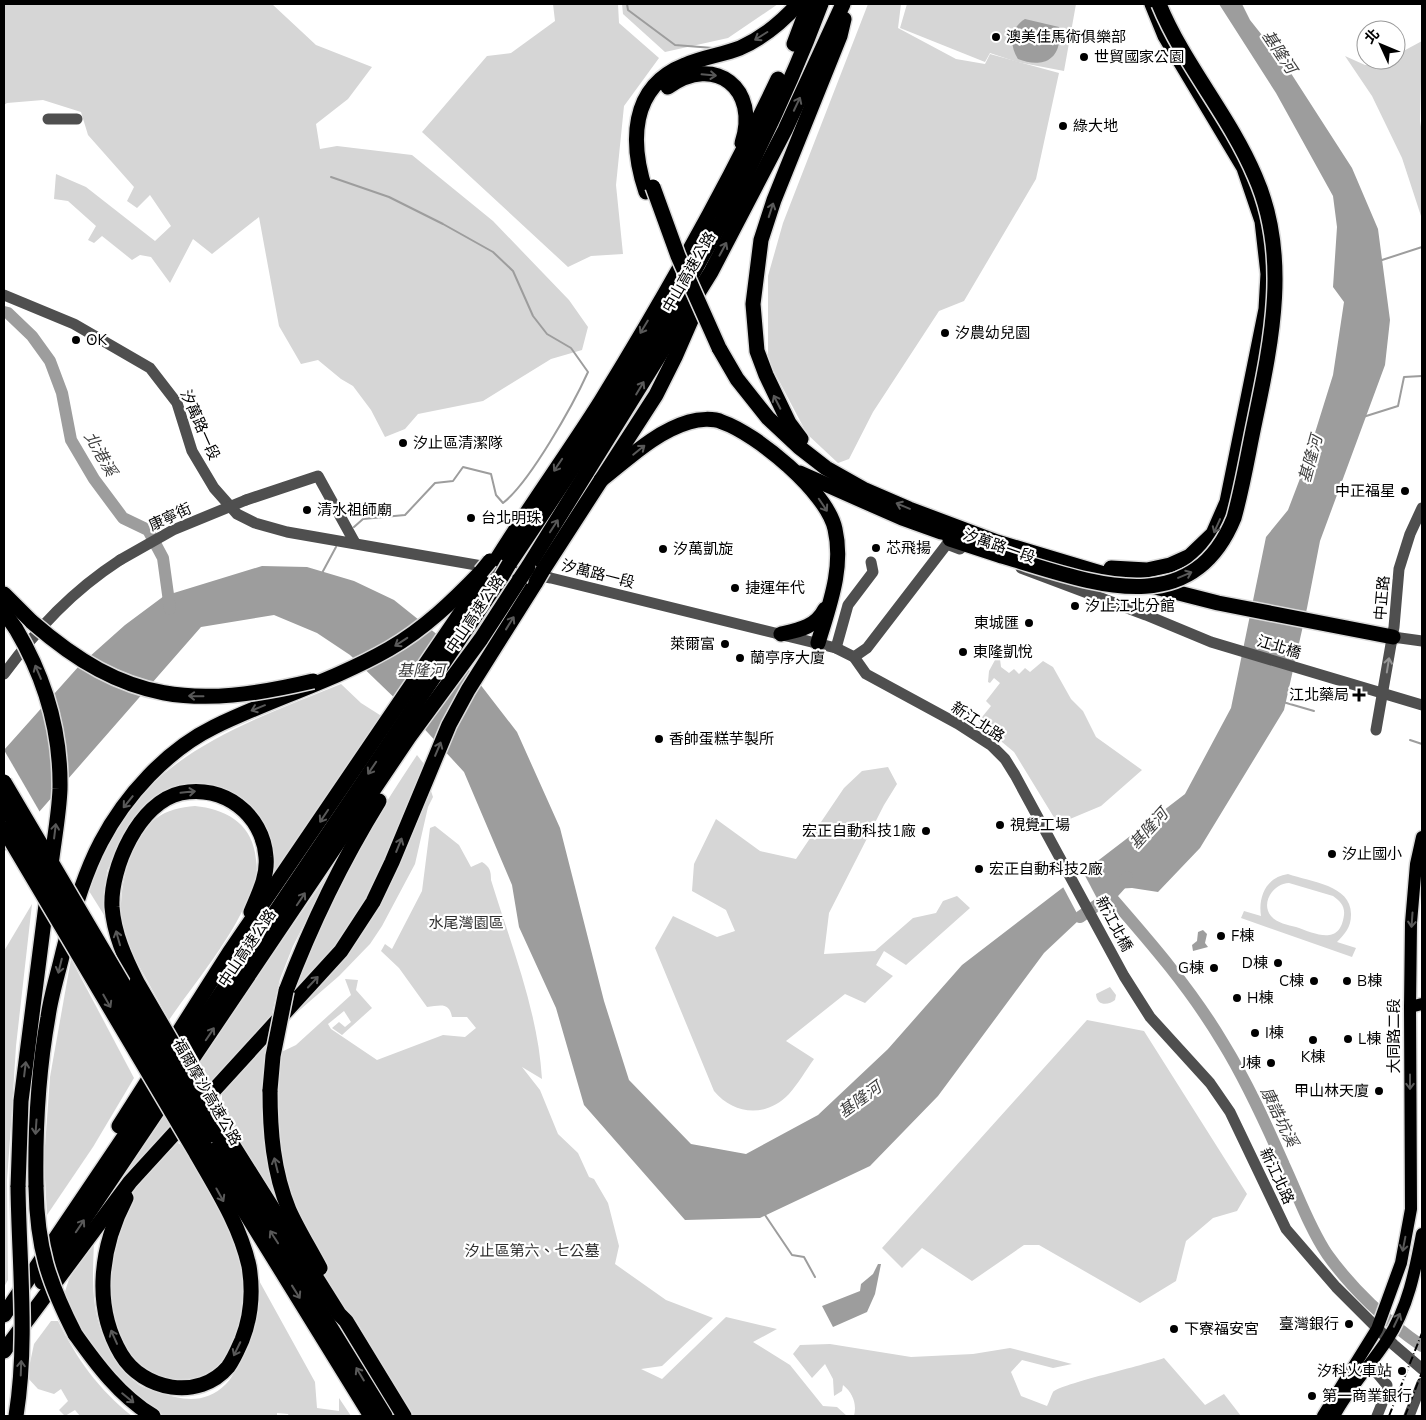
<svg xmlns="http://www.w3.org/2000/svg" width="1426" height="1420" viewBox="0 0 1426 1420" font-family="'Nunito Sans','Noto Sans TC',sans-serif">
	<rect width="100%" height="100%" fill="#fff"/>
	<g fill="#d6d6d6" fill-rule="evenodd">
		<polygon points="4,4 272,4 316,45 372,67 348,99 316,124 320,149 337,146 412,155 493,221 569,300 588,327 582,350 551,359 483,401 418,414 405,429 385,437 371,410 353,386 341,379 318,360 301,364 279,326 259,217 212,254 193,239 170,283 151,257 140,255 132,260 102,236 94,243 88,240 96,226 68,201 54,199 56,174 86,187 155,241 171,226 150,195 137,208 127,201 134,187 88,135 81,112 43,100 7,103 4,105"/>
		<polygon points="553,4 618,4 619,23 659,58 624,106 616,185 623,254 591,256 568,267 422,132 487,56 511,53 555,21"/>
		<polygon points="622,4 778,4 728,38 665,52 623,14"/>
		<polygon points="868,4 901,4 898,28 956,59 985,64 990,54 1059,73 1036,179 964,301 939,311 873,412 849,459 838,463 807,434 768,360 768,276 783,223"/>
		<polygon points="907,4 1076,4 1064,71 1017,62 990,53 985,62 900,28"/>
		<polygon points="1422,41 1420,121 1422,133 1421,216 1402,158 1372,96 1345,56 1365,65 1383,60 1396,60 1396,55"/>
		<polygon points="1000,659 1001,667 1009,673 1014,669 1019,674 1025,668 1030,672 1043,661 1053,667 1071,699 1083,711 1096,737 1142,770 1101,806 1058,824 1014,752 978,722 991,706 986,701 1000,683 994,678 990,683 988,682 989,671 995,660"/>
		<path d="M341,684L361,703L383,717L267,887L259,819L179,787L123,838L107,871L104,915L89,891C126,763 229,729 341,684Z"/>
		<path d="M417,755L424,764C399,826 378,895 334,947C322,962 308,975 294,989C322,906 369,827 417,755Z"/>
		<path d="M888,767L897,784L884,805L829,913L824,954L875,951L913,918L936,913L943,901L957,896L970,908L906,965L884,951L876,965L893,976L865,1003L845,994L786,1041L814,1059C806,1070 798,1084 789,1094C766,1118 734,1115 714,1091L655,948L673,916L717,937L735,931L726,910L692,891L694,864L716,819L760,851L796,859L844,788L862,771Z"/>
		<path d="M430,788L433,797L428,807L415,864L382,926L370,944L339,976L287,1021L273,1056L296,1045L351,995L345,979L358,980L356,990L372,1008L342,1035L332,1028L339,1022L345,1027L351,1022L344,1011L328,1024L331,1029L377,1060L443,1035L465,1037L476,1028L467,1017H452C449,1001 439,1006 427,1007L399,968L381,951L385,944L392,949L422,891L430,828L435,826L459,845L471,867L482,862C490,867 491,871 491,880C511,945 538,1011 542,1079L522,1067L540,1090L558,1134L578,1153L589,1177L594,1179L608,1203L619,1246L615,1264L666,1300L713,1318L662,1366L641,1369L662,1379L726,1317L777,1329L753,1342L790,1365L823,1406L837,1407L847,1416H411L357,1322L341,1312L222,1128V1093L178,1143L196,1153L246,1257L315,1382L317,1408L339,1411V1398L351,1416H289L288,1414L277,1413V1416H159L142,1402L101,1360L82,1329L74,1313L63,1298L69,1279L94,1240C93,1275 90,1305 104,1338C111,1354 124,1374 138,1384C143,1388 152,1390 159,1392C183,1401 206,1404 226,1384C235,1375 239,1361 243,1350L237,1351L205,1383L192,1378L189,1388L173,1389L122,1355L103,1276L129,1193L341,951Z"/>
		<path d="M195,806C224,809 250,822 255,853C256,860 258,869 256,876C241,929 200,975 169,1020C159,1002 149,984 139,966C135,958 128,949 125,939C114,905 126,841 155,819C167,810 181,807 195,806Z"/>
		<polygon points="335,864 293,946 280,979 270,1023 108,1199 159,1119"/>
		<path d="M1288,874C1311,882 1352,885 1351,915C1351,927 1345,934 1337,942L1356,948L1352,957L1241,918L1244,911L1261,916C1258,897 1266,877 1288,874ZM1289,883L1333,896C1340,901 1345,906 1344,915C1340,946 1316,934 1296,927C1288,925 1277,923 1271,916C1260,903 1274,883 1289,883Z"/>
		<polygon points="32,904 16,1046 11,1125 7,1180 8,1280 4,1287 4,951"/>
		<polygon points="71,959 134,1078 93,1147 47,1215 44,1160 50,1077"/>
		<path d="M1110,987L1116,995L1115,1000C1109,1005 1097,1007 1096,994Z"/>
		<polygon points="1087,1020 1144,1031 1247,1194 1237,1211 1213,1218 1186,1241 1176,1281 1140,1303 1039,1245 1024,1245 972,1281 922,1248 902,1268 882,1248"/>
		<path d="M51,1321H58C77,1359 98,1389 132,1416H80L75,1410L65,1416L59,1410L68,1401L61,1389L54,1394L38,1389L27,1377L34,1344Z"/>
		<path d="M830,1344L911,1357L973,1354L1010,1348L1072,1364L1053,1368L1022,1360L1011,1372L1021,1396L1047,1406C1049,1402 1051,1396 1053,1392C1060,1384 1146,1365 1164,1358L1205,1405L1224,1394L1241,1416H854C857,1404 853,1393 843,1385L842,1391L834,1396L833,1379L825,1364L812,1378L793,1354L800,1345Z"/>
	</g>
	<g fill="#9d9d9d">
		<polygon points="1219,4 1242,4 1250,20 1285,64 1352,168 1378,229 1390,320 1385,365 1320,541 1307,608 1284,710 1200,848 1158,892 1132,888 1112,889 1044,953 938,1096 870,1166 760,1218 685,1220 584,1105 556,1008 519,927 512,885 464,772 406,709 350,655 317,633 274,615 201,627 4,852 4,750 79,666 125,625 164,596 262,566 307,567 354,581 394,600 449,644 517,732 560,828 604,1001 629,1080 691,1144 746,1154 818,1115 888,1049 962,965 1185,794 1231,708 1266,537 1288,510 1304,468 1333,375 1344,302 1333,287 1337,227 1333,196 1276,93"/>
		<path d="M1025,19L1059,27C1061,32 1059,37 1059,43C1055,65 1035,66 1018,59C1009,45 1010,28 1025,19Z"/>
		<polygon points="1203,930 1207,934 1205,943 1208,947 1193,951 1192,945 1197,941 1198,932"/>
		<polygon points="878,1264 881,1264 875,1294 867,1312 833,1327 822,1306 860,1291 861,1284 873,1274"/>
	</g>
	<g fill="#fff">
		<polygon points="4,750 41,814 15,843 4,824"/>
		<polygon points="1082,870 1100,904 1081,921 1062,885"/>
	</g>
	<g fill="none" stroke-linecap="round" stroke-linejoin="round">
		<g stroke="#9d9d9d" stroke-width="2">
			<polyline points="627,4 628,10 675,45 713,48"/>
			<path d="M331,177L389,197L443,224L493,252L513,271L533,316L547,334L571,348L588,372C573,405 530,482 503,503L496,495L491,474L463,467L453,481L435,483L405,515L363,519L354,527"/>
			<polyline points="1382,260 1422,247"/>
			<polyline points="1363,417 1398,406 1404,377 1422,376"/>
			<polyline points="322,573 336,547"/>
			<polyline points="1283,702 1314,711"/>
			<polyline points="1410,740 1422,744"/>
			<polyline points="765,1215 792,1255 804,1257 815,1277"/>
		</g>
		<g stroke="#9d9d9d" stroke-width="12">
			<polyline points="4,312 8,313 32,336 50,361 62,393 71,440 94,479 123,518 148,530 163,558 170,609"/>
			<path d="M1110,896C1151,943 1191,989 1223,1043C1247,1082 1266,1124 1284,1165C1298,1195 1309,1227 1327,1254C1352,1289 1387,1322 1422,1346"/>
			<polyline points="1080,917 1110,896 1127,877"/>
		</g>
		<g stroke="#dbdbdb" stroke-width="15">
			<g id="major">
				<polyline points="1410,1007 1422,1004"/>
				<polyline points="1323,1416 1377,1329 1401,1263 1411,1209 1410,1007 1411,923 1416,864 1422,837"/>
				<path d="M1334,1416C1348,1389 1370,1366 1387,1340C1408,1308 1415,1271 1422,1234"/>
			</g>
		</g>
		<g stroke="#dbdbdb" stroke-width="18">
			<g id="highway">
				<polyline points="794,44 809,4"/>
				<path d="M668,87C715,53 760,89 742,143"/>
				<path d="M646,192C630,144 629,87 685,65C703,57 722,55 740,48C762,38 782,22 798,4"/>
				<polyline points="719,348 737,379 768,418 799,447 826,468 865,490 909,509 997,542 1104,574 1218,603 1393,637"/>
				<polyline points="801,439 789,423 766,375 757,351 753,304 761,240 774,200 840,36 844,19"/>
				<polyline points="800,473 902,518 941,532 962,536"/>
				<path d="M601,480C628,459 655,432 689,422C699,419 713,418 722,422C757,434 827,492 835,529C844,568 829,606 818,643"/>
				<polyline points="950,539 1002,556"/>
				<path d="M495,562C529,507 567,455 601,401C665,297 726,189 778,79"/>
				<path d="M509,564C628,387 746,205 821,4"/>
				<polyline points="528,567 711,272 785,130 843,4"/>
				<polyline points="1111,568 1147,570 1170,565 1190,556 1213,534 1227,502 1266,309 1268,274 1262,221 1244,168 1165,36 1152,4"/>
				<polyline points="543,570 656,395 675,357 692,318"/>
				<polyline points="4,594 32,622"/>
				<polyline points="4,612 16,629"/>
				<path d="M781,634C799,630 816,627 825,609"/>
				<path d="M137,982C125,958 114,934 112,907C110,868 139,802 181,793C223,784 263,814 266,857C268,876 258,895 251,912"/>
				<path d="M286,991C311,925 342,861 379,801"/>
				<path d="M270,1090C270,1131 273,1171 289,1210C298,1230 310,1249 320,1268"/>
				<polyline points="119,1126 229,953 485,577"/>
				<polyline points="222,1128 339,1314 346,1321 404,1416"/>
				<polyline points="212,1135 385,1416"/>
				<polyline points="205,1147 371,1416"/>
				<polyline points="18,1187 21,1101 47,897"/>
				<path d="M36,1187C35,1130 38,1073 48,1017C51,995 58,974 63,952C72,915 83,876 101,842C125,796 167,750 214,727C271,699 333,681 389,649C424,629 453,601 481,572"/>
				<path d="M126,1198C101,1246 92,1305 121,1354C143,1391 199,1401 228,1367C234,1359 238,1349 242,1340C251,1317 253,1290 249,1266C240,1225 216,1188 196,1153"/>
				<polyline points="42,1282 409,737 481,639 520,579"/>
				<polyline points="4,1315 502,576"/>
				<path d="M75,1334C97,1365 120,1396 153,1416"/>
				<polyline points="4,1351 130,1182 341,951 373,902 392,862 449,725 468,690 536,582"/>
			</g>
		</g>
		<g stroke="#4f4f4f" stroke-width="11">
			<polyline points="48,119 77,119"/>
			<polyline points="4,295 74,324 150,368 177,403 192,451 214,488 237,514 255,523 287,532 551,578 836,648 854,657 866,674 958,724 992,746 1005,759 1015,775 1124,976 1150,1017 1210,1083 1230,1112 1286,1229 1336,1287 1394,1345 1422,1369"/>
			<polyline points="246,500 318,476 355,543"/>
			<polyline points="1021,568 1146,615 1211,642 1422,705"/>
			<polyline points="1393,637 1422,641"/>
			<polyline points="836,648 848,605 873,572 871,562"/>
			<polyline points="854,657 867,648 947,544 960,549"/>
			<path d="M4,674C39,627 71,592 120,560"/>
			<polyline points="1376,730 1394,627 1399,569 1410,534 1422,508"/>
			<polyline points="1366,1367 1377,1373 1387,1385 1385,1396 1377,1416"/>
			<polyline points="1409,1416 1422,1383"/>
		</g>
		<use href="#major" stroke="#000" stroke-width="12"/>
		<use href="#highway" stroke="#000" stroke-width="15"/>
		<g stroke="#000" stroke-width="2" stroke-dasharray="8 2.5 1 2.5" stroke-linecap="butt">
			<polyline points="1389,1416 1422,1333"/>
			<polyline points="1405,1416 1422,1372"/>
		</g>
		<g stroke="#dbdbdb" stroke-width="18" stroke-linecap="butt">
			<g id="highway-bridge">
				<polyline points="653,187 678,256 719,348"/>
				<path d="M1002,556C1085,580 1190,626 1234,518C1243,486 1248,454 1255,421C1272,340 1290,255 1255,176C1229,115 1184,65 1159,4"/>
				<polyline points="481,572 490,561"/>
				<polyline points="502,576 509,564"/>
				<polyline points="520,579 528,567"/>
				<polyline points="536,582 543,570"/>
				<path d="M32,622C126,704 195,709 313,681"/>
				<path d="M16,629C45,678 61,732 60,789C59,814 54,840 51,865"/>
				<polyline points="4,782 212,1135"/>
				<polyline points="4,805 205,1147"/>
				<polyline points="4,829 196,1153"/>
				<polyline points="137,982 222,1128"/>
				<polyline points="270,1090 273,1056 286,991"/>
				<path d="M36,1187C37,1247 48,1281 75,1334"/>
				<path d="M16,1416C28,1341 19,1263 18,1187"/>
			</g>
		</g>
		<polyline stroke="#4f4f4f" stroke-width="11" points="120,560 173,530 246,500"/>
		<use href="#highway-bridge" stroke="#000" stroke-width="15"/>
	</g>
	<defs><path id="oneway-shaft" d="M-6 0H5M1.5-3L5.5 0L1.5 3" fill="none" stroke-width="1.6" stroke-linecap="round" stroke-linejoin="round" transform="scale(1.25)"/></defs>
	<g stroke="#595959">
		<use href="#oneway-shaft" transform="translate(761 36) rotate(148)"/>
		<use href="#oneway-shaft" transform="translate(709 75) rotate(5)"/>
		<use href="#oneway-shaft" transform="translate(797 104) rotate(-65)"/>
		<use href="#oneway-shaft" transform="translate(771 210) rotate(-72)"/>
		<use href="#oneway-shaft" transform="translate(723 249) rotate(-62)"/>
		<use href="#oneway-shaft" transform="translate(644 327) rotate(121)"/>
		<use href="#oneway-shaft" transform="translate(640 388) rotate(-59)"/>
		<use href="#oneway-shaft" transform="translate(777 402) rotate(-117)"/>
		<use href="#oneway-shaft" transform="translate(639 450) rotate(-39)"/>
		<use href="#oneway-shaft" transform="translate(558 465) rotate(124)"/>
		<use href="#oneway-shaft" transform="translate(823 505) rotate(56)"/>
		<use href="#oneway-shaft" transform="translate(903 506) rotate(-157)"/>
		<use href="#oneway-shaft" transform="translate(554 526) rotate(-57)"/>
		<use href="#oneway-shaft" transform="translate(1217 526) rotate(114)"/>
		<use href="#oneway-shaft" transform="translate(1185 575) rotate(-23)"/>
		<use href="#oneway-shaft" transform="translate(510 623) rotate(-58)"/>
		<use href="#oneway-shaft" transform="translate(401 642) rotate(147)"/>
		<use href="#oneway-shaft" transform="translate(38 672) rotate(-113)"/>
		<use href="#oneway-shaft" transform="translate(196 696) rotate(-179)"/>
		<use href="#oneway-shaft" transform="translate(258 708) rotate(158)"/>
		<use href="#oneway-shaft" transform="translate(438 749) rotate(-67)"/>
		<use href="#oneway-shaft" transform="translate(372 768) rotate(124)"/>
		<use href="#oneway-shaft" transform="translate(188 792) rotate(-6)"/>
		<use href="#oneway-shaft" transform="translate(128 802) rotate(129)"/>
		<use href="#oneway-shaft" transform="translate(324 816) rotate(124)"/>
		<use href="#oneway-shaft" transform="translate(55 831) rotate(-83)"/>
		<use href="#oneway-shaft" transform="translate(399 845) rotate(-68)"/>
		<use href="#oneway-shaft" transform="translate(301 899) rotate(-56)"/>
		<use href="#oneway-shaft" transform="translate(1412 920) rotate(94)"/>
		<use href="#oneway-shaft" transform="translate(118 938) rotate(-106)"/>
		<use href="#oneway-shaft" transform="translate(60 966) rotate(104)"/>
		<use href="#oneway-shaft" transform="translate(313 982) rotate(-47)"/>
		<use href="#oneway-shaft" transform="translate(107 1001) rotate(60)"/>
		<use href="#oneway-shaft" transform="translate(210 1034) rotate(-56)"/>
		<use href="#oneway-shaft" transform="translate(25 1069) rotate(-83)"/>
		<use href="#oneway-shaft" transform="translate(1410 1082) rotate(90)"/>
		<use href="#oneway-shaft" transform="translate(36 1127) rotate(94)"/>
		<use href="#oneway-shaft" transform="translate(276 1165) rotate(-104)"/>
		<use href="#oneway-shaft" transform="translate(220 1195) rotate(61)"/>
		<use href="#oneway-shaft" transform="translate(80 1226) rotate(-56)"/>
		<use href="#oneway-shaft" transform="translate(274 1237) rotate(-123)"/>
		<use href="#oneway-shaft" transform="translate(1404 1244) rotate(101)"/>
		<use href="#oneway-shaft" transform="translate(296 1292) rotate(58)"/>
		<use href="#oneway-shaft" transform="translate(1397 1320) rotate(-65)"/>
		<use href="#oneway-shaft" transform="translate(114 1337) rotate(-114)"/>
		<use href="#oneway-shaft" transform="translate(237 1349) rotate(116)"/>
		<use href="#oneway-shaft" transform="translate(21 1368) rotate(-88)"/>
		<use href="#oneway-shaft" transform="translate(360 1374) rotate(-121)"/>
		<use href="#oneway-shaft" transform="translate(128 1398) rotate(39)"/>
	</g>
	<use stroke="#959595" href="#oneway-shaft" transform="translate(1388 665) rotate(-81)"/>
	<g fill="#000" stroke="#fff" stroke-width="2">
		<circle cx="996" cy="37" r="5"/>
		<circle cx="1084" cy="57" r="5"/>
		<circle cx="1063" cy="126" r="5"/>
		<circle cx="945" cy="333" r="5"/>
		<circle cx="76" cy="340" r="5"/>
		<circle cx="403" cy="443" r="5"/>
		<circle cx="1405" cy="491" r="5"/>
		<circle cx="307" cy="510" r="5"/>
		<circle cx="471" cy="518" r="5"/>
		<circle cx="876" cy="548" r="5"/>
		<circle cx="663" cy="549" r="5"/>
		<circle cx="735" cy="588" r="5"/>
		<circle cx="1075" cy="606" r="5"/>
		<circle cx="1029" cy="623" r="5"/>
		<circle cx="725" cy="644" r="5"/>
		<circle cx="963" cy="652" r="5"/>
		<circle cx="740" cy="658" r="5"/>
		<path d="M1356.5 687.5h5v5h5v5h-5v5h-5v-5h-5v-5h5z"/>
		<circle cx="659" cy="739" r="5"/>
		<circle cx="1000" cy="825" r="5"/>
		<circle cx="926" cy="831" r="5"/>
		<circle cx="1332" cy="854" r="5"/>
		<circle cx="979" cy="869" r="5"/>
		<circle cx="1221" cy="936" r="5"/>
		<circle cx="1278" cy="963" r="5"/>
		<circle cx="1214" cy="968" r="5"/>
		<circle cx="1314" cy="981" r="5"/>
		<circle cx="1347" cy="981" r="5"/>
		<circle cx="1237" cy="998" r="5"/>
		<circle cx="1255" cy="1033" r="5"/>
		<circle cx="1348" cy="1039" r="5"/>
		<circle cx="1313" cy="1040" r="5"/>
		<circle cx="1271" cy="1063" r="5"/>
		<circle cx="1379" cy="1091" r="5"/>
		<circle cx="1349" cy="1324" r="5"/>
		<circle cx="1174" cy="1329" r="5"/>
		<circle cx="1402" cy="1371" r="5"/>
		<circle cx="1312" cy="1396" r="5"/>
	</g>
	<g text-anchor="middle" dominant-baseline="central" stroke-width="4.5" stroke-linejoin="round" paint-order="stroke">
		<g font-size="15" fill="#000" stroke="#fff" text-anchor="start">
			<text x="1006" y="37">澳美佳馬術俱樂部</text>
			<text x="1094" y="57">世貿國家公園</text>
			<text x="1073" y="126">綠大地</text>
			<text x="955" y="333">汐農幼兒園</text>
			<text x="86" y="340">OK</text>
			<text x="413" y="443">汐止區清潔隊</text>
			<text x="1395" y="491" text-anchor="end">中正福星</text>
			<text x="317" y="510">清水祖師廟</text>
			<text x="481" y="518">台北明珠</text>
			<text x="886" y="548">芯飛揚</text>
			<text x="673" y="549">汐萬凱旋</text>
			<text x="745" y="588">捷運年代</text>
			<text x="1085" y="606">汐止江北分館</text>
			<text x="1019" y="623" text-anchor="end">東城匯</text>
			<text x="715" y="644" text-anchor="end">萊爾富</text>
			<text x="973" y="652">東隆凱悅</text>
			<text x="750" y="658">蘭亭序大廈</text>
			<text x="1349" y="695" text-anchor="end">江北藥局</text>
			<text x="669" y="739">香帥蛋糕芋製所</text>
			<text x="1010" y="825">視覺工場</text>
			<text x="916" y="831" text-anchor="end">宏正自動科技1廠</text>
			<text x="1342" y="854">汐止國小</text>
			<text x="989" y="869">宏正自動科技2廠</text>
			<text x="1231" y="936">F棟</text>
			<text x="1268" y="963" text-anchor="end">D棟</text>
			<text x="1204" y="968" text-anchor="end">G棟</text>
			<text x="1304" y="981" text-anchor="end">C棟</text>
			<text x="1357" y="981">B棟</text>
			<text x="1247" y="998">H棟</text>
			<text x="1265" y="1033">I棟</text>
			<text x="1358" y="1039">L棟</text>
			<text x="1313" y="1057" text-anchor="middle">K棟</text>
			<text x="1261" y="1063" text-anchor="end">J棟</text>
			<text x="1369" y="1091" text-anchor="end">甲山林天廈</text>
			<text x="1339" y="1324" text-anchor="end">臺灣銀行</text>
			<text x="1184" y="1329">下寮福安宮</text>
			<text x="1392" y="1371" text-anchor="end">汐科火車站</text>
			<text x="1322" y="1396">第一商業銀行</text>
		</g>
		<g font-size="15" fill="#000" stroke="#fff">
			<text transform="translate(689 272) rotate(-60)">中山高速公路</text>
			<text transform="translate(200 425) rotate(66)">汐萬路一段</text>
			<text transform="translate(170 517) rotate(-25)">康寧街</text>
			<text transform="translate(999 546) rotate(19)">汐萬路一段</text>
			<text transform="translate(598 574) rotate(14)">汐萬路一段</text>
			<text transform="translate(1382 598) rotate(-85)">中正路</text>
			<text transform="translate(475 614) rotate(-56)">中山高速公路</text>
			<text transform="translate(1279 647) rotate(17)">江北橋</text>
			<text transform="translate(978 722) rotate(33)">新江北路</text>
			<text transform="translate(1114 924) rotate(62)">新江北橋</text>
			<text transform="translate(247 948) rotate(-56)">中山高速公路</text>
			<text transform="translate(1394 1036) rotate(-90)">大同路二段</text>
			<text transform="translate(207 1092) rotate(60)">福爾摩沙高速公路</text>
			<text transform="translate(1277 1176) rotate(65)">新江北路</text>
		</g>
		<g font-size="15" fill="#2d2d2d" stroke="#fff">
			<text x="466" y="923">水尾灣園區</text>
			<text x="532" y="1251">汐止區第六、七公墓</text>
		</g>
		<g font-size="16" font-style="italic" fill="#3e3e3e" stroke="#fff">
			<text transform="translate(1279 52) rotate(56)">基隆河</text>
			<text transform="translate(100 454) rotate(60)">北港溪</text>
			<text transform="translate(1311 459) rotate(-75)">基隆河</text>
			<text x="421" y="671">基隆河</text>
			<text transform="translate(1149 829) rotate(-48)">基隆河</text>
			<text transform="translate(860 1100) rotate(-36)">基隆河</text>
			<text transform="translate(1279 1117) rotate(64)">康誥坑溪</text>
		</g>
	</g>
	<rect width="1426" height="1420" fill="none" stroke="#000000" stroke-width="10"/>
	<g transform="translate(1381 45) rotate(314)"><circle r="24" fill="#ffffff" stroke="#999999"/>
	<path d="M0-4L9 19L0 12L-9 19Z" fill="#000000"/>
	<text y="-8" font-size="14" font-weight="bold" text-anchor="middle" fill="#000000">北</text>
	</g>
</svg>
